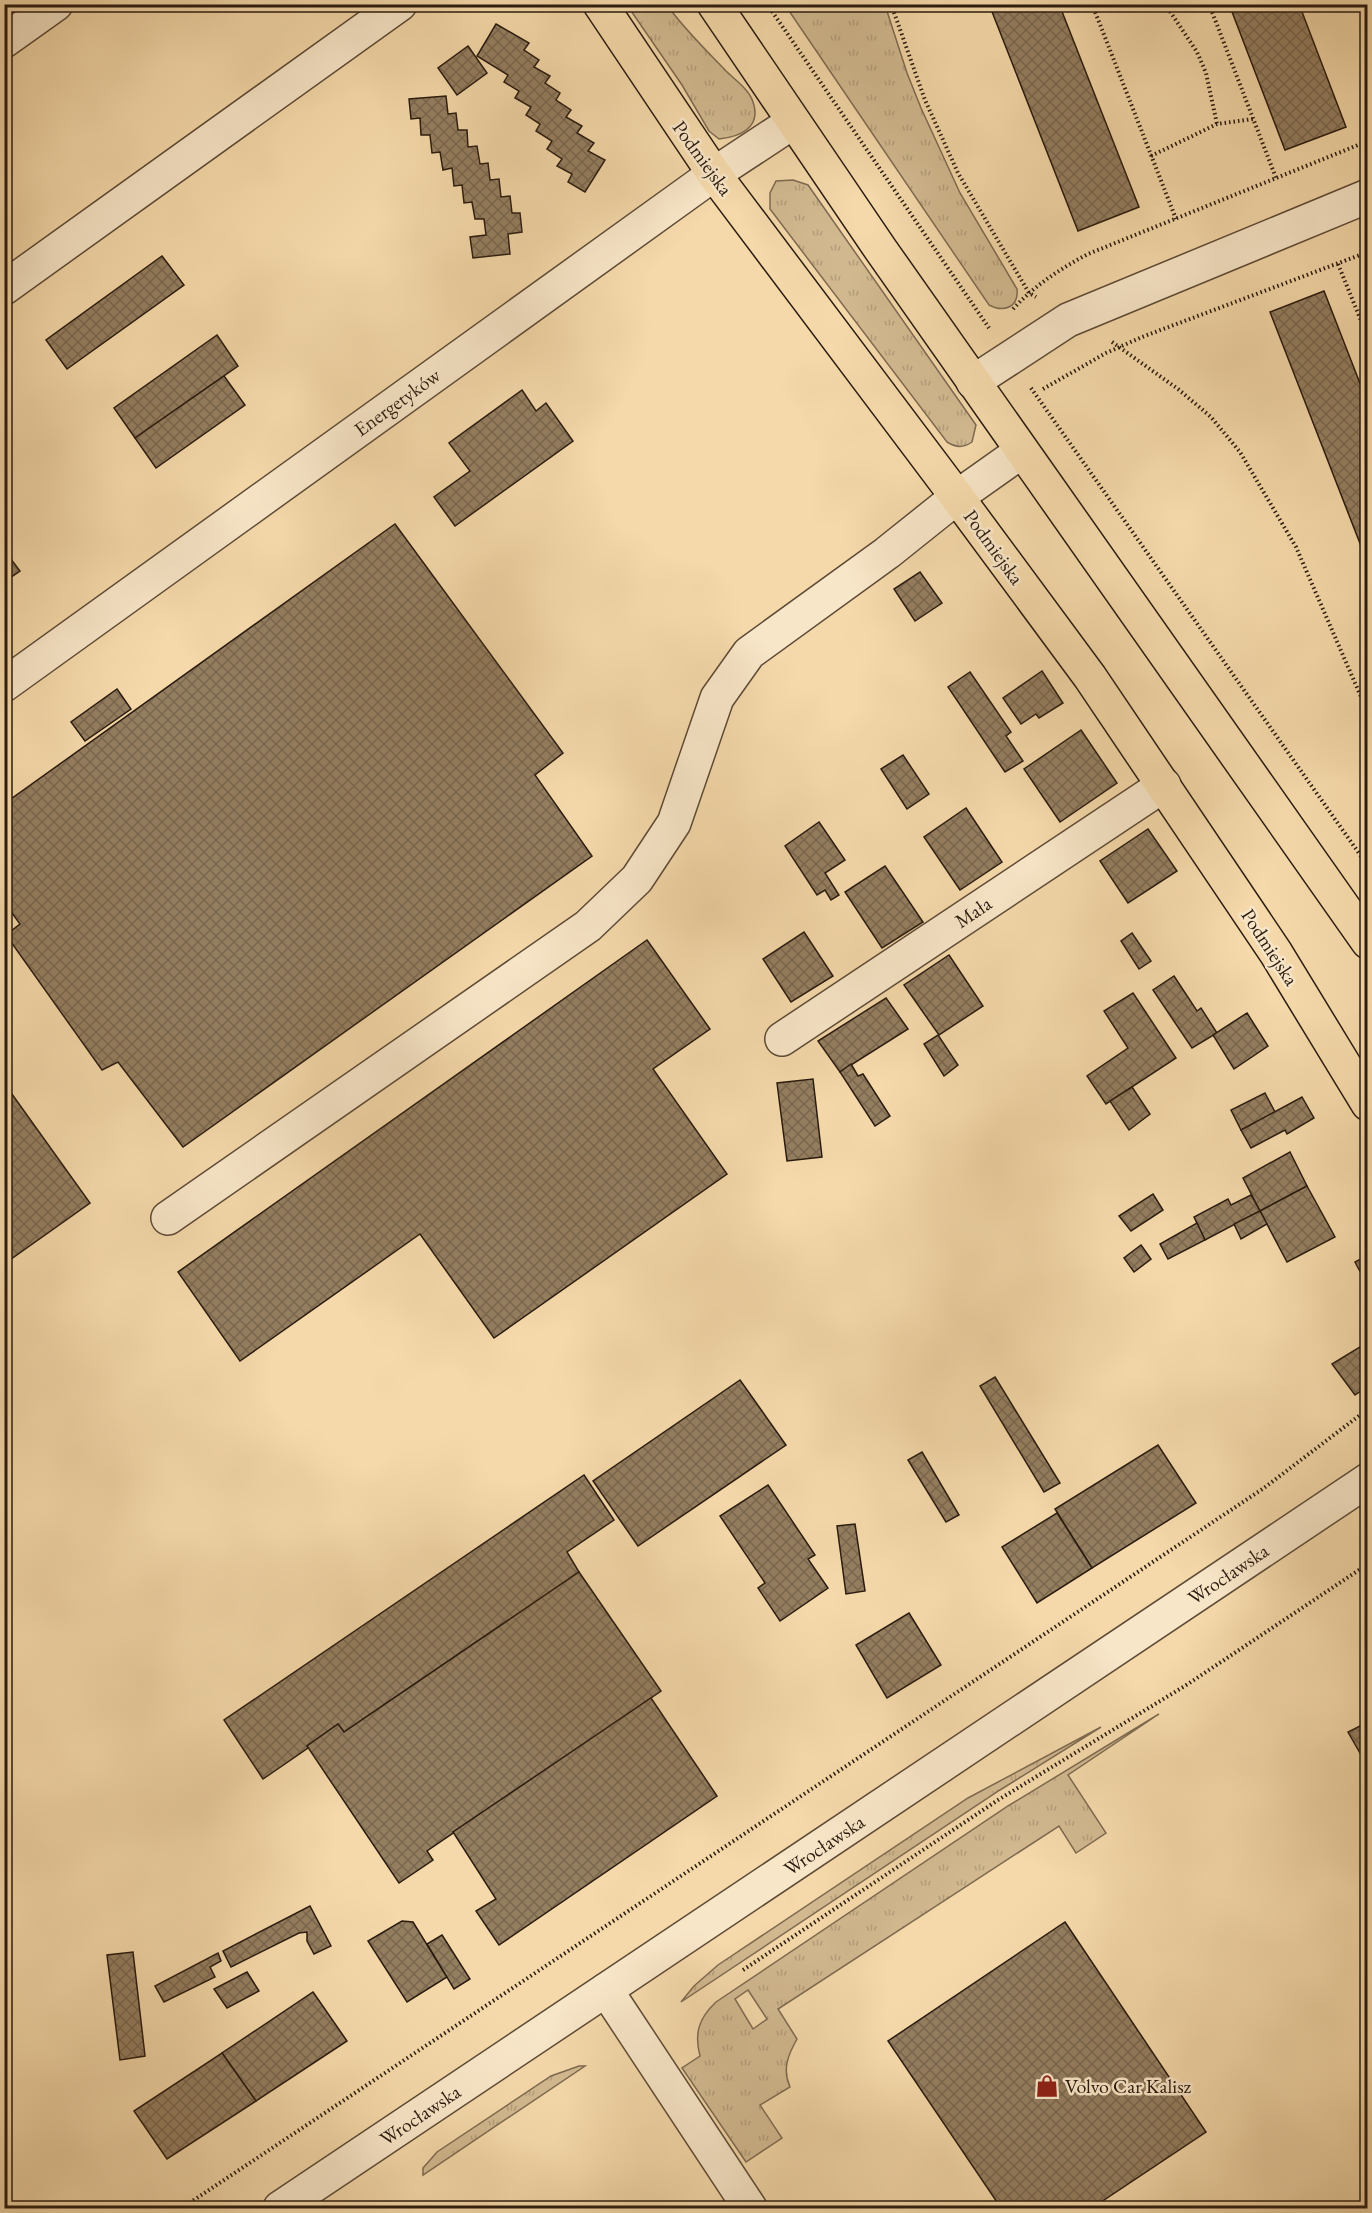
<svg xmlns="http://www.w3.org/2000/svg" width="1372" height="2213" viewBox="0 0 1372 2213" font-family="'EB Garamond',serif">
	<defs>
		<pattern id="grass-tufts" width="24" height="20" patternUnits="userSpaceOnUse" patternTransform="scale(1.5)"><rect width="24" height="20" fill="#d2b990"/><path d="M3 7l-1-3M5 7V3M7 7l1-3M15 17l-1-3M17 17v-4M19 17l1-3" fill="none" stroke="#b49e7b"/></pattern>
		<pattern id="building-cross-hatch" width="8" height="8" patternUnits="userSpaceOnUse" patternTransform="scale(1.5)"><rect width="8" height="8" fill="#947e60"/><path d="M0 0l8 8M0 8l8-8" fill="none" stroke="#79664e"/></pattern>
	</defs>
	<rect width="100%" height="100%" fill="#f5d9aa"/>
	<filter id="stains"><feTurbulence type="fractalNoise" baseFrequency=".00333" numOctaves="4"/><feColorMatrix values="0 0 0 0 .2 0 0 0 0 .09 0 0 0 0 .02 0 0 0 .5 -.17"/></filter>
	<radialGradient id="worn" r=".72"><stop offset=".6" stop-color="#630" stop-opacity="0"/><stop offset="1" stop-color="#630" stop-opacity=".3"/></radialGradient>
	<g fill="url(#grass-tufts)" stroke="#7e6a50" stroke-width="1.5" fill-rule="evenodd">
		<path d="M627,5H667C684,29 706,50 726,71C735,80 749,89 753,102C762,128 739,137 719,139L709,131L682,85Z"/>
		<path d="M785,5H885L907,73L921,108L960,193L1017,289C1019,307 1004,313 989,305Z"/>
		<path d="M793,180L808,185L976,425L972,442C963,448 957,448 947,442L770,209V193L776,181Z"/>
		<path d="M1159,1714L1068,1775L1106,1833L1076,1853L1059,1826L778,2009L797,2039C788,2055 782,2069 790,2087L760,2105L782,2138L746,2162L682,2068L700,2056C694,2033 699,2018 716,2002L1008,1806ZM748,1990L767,2019L753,2029L735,1999Z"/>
		<polygon points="1101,1727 1000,1790 681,2002 694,1986 718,1965 968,1798"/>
		<polygon points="579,2066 585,2066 423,2175 423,2168 437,2152 551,2076"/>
	</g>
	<g fill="url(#building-cross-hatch)" stroke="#2a1b0f" stroke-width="1.5">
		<polygon points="989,4 1059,4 1139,207 1078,231"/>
		<polygon points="1229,4 1299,4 1346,127 1285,150"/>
		<polygon points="496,24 529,43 524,50 539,60 534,67 550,76 545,83 560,93 556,100 571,110 566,117 582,126 577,133 594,143 588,151 605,160 585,192 568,182 572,174 557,166 562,159 547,149 552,141 536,131 540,124 526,115 531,107 515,98 519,91 504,82 508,75 477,56"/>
		<polygon points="468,46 487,73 457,95 438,68"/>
		<polygon points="446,96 448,114 456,113 458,130 467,130 468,147 477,146 480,164 488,163 490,180 499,179 501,197 510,196 512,213 520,213 522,232 508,234 510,254 473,258 470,237 486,235 484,219 475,219 472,202 464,203 462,185 454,186 452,168 443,170 440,152 432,153 430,135 421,135 420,118 411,119 409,99"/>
		<polygon points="162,256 184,285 67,369 46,340"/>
		<polygon points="1324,291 1368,404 1368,564 1270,312"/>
		<polygon points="217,335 238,366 135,438 114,408"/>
		<polygon points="224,376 245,405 156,468 135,438"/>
		<polygon points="522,390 536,411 546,403 573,441 455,526 434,497 470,471 449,443"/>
		<polygon points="395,524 563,753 535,775 592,856 183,1147 118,1062 102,1070 6,935 20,924 4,902 4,804"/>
		<polygon points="4,550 20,571 4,582"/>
		<polygon points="920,572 942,603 915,621 894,589"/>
		<polygon points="1042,671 1063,703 1039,718 1036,714 1021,724 1003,698"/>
		<polygon points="970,672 1011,732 1006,736 1023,761 1005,772 948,687"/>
		<polygon points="117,689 131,709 85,741 71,722"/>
		<polygon points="1081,730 1117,783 1060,822 1024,769"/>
		<polygon points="903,755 929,794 907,809 881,769"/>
		<polygon points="966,808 1002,862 960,890 924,837"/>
		<polygon points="819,822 845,860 825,873 839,895 831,900 825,890 817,895 785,846"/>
		<polygon points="1148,829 1177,871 1128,903 1100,861"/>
		<polygon points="885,866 923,922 882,948 845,892"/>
		<polygon points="804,932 833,976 791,1002 763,959"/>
		<polygon points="1132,933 1151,961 1139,969 1121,941"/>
		<polygon points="647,940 710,1029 653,1069 727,1174 494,1338 420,1234 240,1361 178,1272"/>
		<polygon points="949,955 983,1006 939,1035 904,985"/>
		<polygon points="1174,976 1197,1011 1201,1008 1217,1033 1192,1048 1153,990"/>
		<polygon points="1133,993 1176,1058 1106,1104 1087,1076 1128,1048 1104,1011"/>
		<polygon points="886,998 908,1029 840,1072 818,1041"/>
		<polygon points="1247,1013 1268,1046 1234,1069 1213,1035"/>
		<polygon points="938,1035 958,1065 944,1076 924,1044"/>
		<polygon points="851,1064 858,1076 863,1074 890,1116 875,1126 840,1072"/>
		<polygon points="813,1079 822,1157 787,1161 777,1083"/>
		<polygon points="4,1083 90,1203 4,1264"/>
		<polygon points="1132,1087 1150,1114 1129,1130 1110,1101"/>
		<polygon points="1265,1093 1275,1112 1241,1130 1231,1110"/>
		<polygon points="1302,1097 1314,1118 1287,1134 1285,1130 1251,1148 1241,1130"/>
		<polygon points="1290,1152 1307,1186 1260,1211 1243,1178"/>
		<polygon points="1307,1186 1335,1237 1287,1262 1260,1211"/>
		<polygon points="1153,1194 1163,1210 1131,1231 1119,1216"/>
		<polygon points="1251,1195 1260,1211 1205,1240 1194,1217 1228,1199 1231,1205"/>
		<polygon points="1260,1211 1267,1224 1241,1239 1234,1224"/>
		<polygon points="1197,1223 1205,1240 1168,1259 1160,1244"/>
		<polygon points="1141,1245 1151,1259 1134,1272 1124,1258"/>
		<polygon points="1368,1255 1368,1274 1363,1277 1355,1262"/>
		<polygon points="1368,1342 1368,1386 1355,1395 1332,1364"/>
		<polygon points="995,1377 1060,1483 1044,1492 980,1386"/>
		<polygon points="740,1380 786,1445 638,1546 593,1481"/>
		<polygon points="1158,1445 1196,1503 1092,1568 1055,1509"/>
		<polygon points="922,1452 959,1515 946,1522 908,1460"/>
		<polygon points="584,1475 614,1520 567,1552 579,1572 344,1732 338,1724 307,1746 308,1748 263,1779 224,1720"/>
		<polygon points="768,1485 815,1555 808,1559 828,1588 780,1621 758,1588 765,1583 720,1516"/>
		<polygon points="1057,1513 1092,1568 1037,1603 1002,1547"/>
		<polygon points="855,1524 865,1591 846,1594 837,1526"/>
		<polygon points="579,1572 661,1691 427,1851 433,1860 399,1883 307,1746 338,1724 344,1732"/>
		<polygon points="909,1613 941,1665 887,1698 856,1645"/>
		<polygon points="651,1698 717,1796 499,1945 476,1911 496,1899 453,1832"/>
		<polygon points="1368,1722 1368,1767 1348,1732"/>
		<polygon points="310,1906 331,1946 314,1954 307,1941 307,1932 299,1933 231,1967 223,1951"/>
		<polygon points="402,1921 413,1922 447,1977 407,2002 368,1941"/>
		<polygon points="1065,1922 1206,2132 1092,2208 1001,2208 888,2041"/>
		<polygon points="442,1935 470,1979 454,1989 427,1944"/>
		<polygon points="133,1952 145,2056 120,2060 107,1955"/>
		<polygon points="218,1953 221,1961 210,1967 215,1977 164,2002 155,1986"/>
		<polygon points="247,1972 259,1991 227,2008 214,1989"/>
		<polygon points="313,1992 347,2041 256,2101 222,2053"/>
		<polygon points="222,2053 256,2101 167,2159 134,2111"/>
	</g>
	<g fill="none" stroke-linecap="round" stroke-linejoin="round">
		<g stroke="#5d4a36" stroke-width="36">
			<g id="minor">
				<polyline points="4,41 56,4"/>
				<polyline points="4,288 400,4"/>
				<polyline points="973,382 1068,320 1368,196"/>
				<polyline points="4,685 714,174 793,122"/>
				<polyline points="782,1039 1164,785"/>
				<polyline points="168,1218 588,926 637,879 674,823 717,698 749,653 887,553 957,497 1022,451"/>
				<polyline points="606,1990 750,2208"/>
				<polyline points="280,2208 1368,1480"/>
			</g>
		</g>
		<g stroke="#2a1b0f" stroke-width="36">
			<g id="major">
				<polyline points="600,4 714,174 957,497 1090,677 1276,953 1368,1104"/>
				<polyline points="714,4 881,250 1368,942"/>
			</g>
		</g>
		<g stroke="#2a1b0f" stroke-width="4" stroke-dasharray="1.5 3" stroke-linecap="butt">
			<polyline points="767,4 989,328"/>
			<polyline points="891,4 925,100 958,173 1029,293 1036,297"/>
			<polyline points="1092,4 1176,219"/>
			<polyline points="1165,4 1197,52 1206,73 1217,124"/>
			<polyline points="1209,4 1276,178"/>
			<polyline points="1151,156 1217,124 1253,119"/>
			<polyline points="1338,264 1368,338"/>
			<path d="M1013,309C1035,285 1060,269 1088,254L1368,141"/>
			<polyline points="1112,342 1178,389 1211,417 1240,452 1296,547 1368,713"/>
			<polyline points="1031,388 1368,866"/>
			<polyline points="1043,389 1106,353 1142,337 1368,252"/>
			<polyline points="743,1970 998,1800 1188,1684 1368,1564"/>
			<polyline points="182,2208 1264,1488 1368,1409"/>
		</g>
		<use href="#minor" stroke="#f8e6c8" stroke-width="33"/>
		<use href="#major" stroke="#f5d9aa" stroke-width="33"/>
	</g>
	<defs>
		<g id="shop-bare" transform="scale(1.8)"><path d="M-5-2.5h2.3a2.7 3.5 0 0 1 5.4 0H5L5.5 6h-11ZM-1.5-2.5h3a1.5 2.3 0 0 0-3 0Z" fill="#8f2418" stroke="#f8e6c8" stroke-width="2.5" paint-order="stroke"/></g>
	</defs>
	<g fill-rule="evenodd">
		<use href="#shop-bare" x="1047" y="2086"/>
	</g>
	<g text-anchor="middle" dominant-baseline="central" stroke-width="5" stroke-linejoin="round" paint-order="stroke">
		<g font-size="20" fill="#2a1b0f" stroke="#f8e6c8">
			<text transform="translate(703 158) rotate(54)">Podmiejska</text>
			<text transform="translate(397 402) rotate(-36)">Energetyków</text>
			<text transform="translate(994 547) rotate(54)">Podmiejska</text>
			<text transform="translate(973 912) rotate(-34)">Mała</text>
			<text transform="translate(1270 947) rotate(57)">Podmiejska</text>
			<text transform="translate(1228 1574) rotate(-34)">Wrocławska</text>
			<text transform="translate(824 1845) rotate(-34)">Wrocławska</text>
			<text transform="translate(420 2115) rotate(-34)">Wrocławska</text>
		</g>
		<g font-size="20" fill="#2a1b0f" stroke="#f8e6c8" text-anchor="start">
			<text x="1065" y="2086">Volvo Car Kalisz</text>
		</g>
	</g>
	<rect width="1372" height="2213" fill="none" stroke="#f5d9aa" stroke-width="24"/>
	<rect x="6" y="6" width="1360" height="2201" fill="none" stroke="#2a1b0f" stroke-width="3"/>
	<rect x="12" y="12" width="1348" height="2189" fill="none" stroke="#2a1b0f" stroke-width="1.5"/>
	<rect width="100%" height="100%" filter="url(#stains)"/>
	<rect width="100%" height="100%" fill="url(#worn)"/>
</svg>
